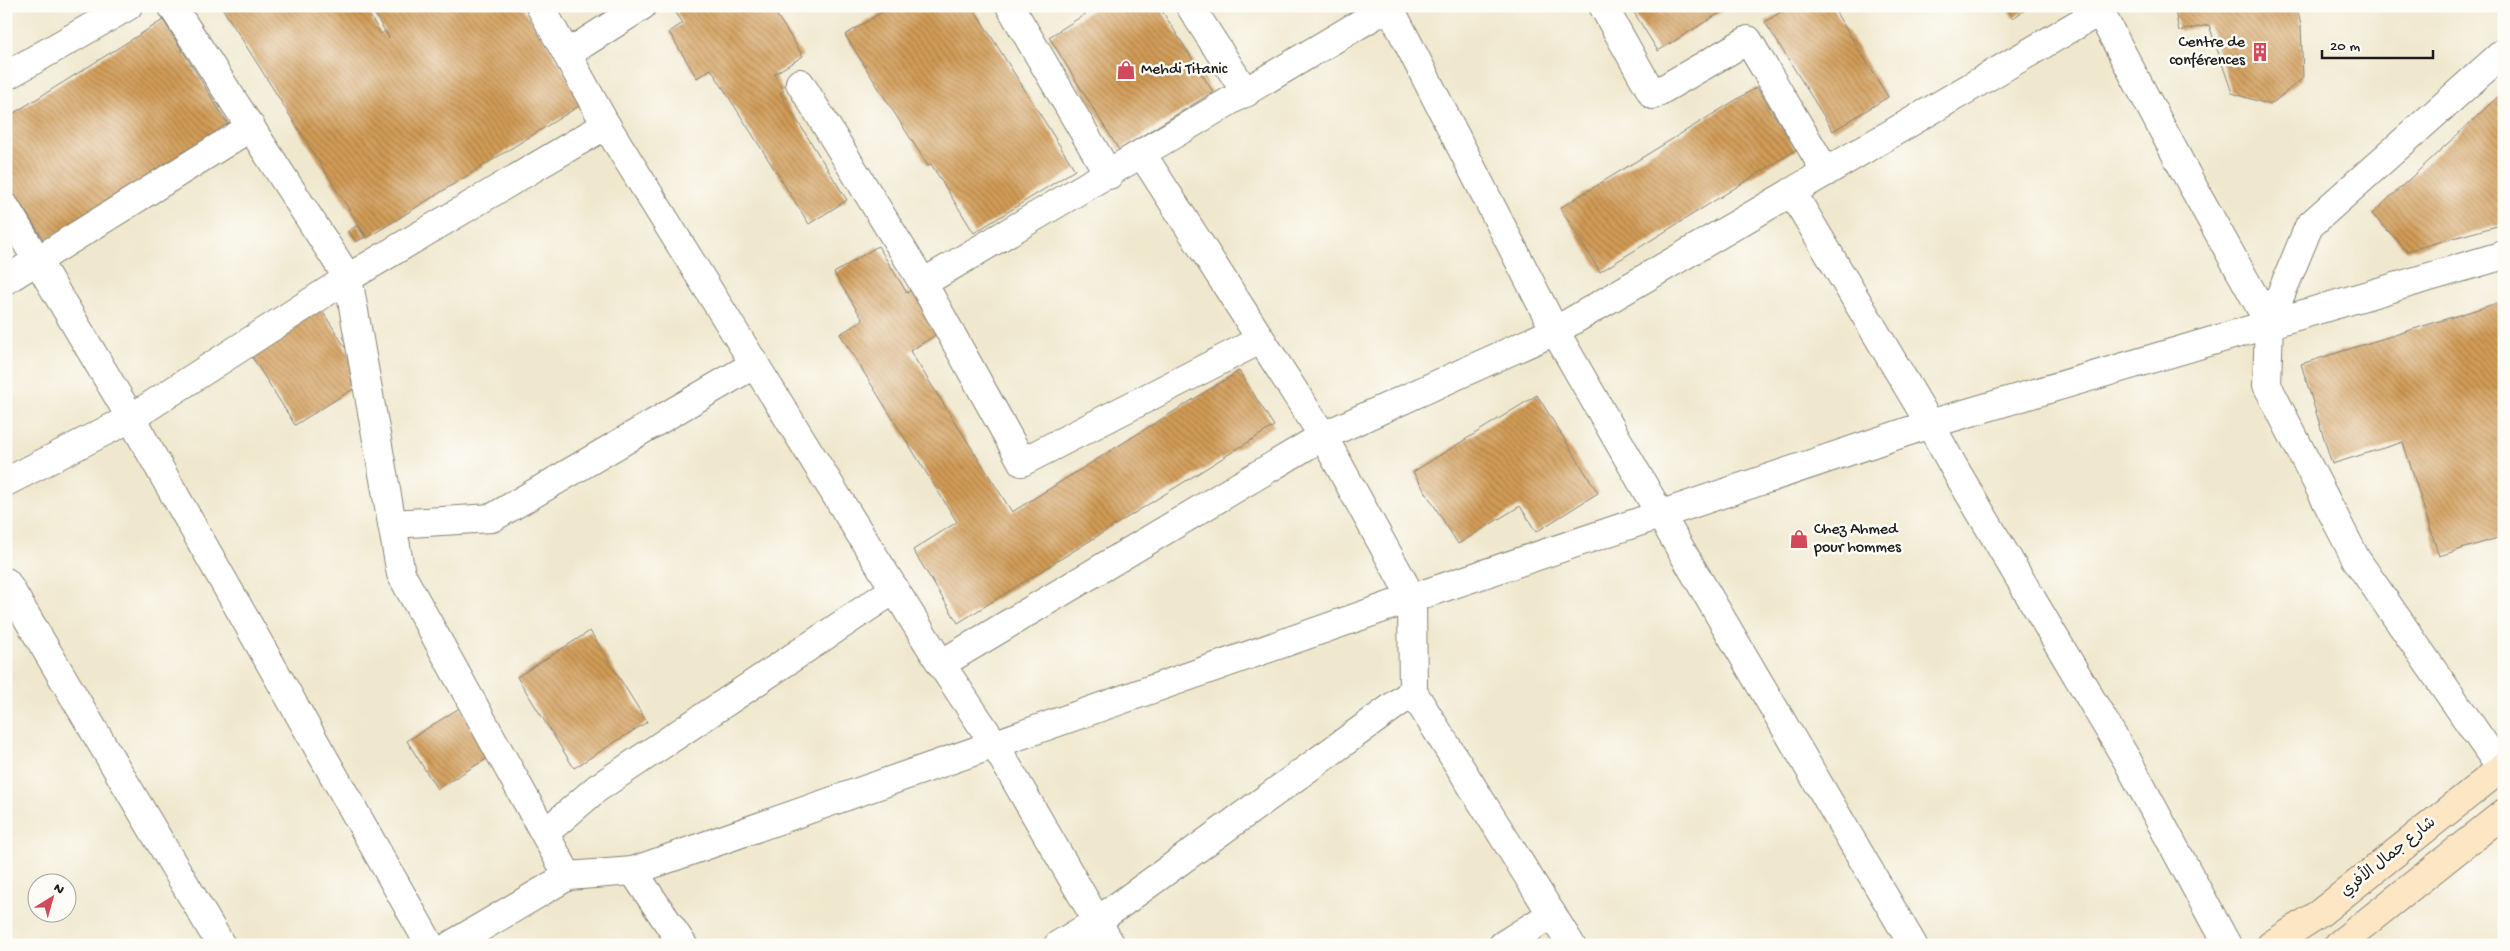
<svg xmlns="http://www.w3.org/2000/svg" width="2510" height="951" viewBox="0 0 2510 951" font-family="'Gochi Hand','Playpen Sans Arabic',sans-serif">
	<defs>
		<pattern id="building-back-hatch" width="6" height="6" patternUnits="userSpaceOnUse" patternTransform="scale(1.25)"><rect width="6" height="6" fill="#d19b56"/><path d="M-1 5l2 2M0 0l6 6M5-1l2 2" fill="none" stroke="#a97e46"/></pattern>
	</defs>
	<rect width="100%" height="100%" fill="#fdfcf7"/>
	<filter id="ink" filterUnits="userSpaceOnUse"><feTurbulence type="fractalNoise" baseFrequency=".02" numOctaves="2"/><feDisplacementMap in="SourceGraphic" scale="10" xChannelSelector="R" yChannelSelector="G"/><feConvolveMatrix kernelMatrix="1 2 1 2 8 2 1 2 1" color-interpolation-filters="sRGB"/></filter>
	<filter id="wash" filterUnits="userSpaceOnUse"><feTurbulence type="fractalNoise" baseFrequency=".0096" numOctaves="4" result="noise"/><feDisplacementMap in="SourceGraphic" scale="20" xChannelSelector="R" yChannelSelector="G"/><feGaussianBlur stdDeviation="1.12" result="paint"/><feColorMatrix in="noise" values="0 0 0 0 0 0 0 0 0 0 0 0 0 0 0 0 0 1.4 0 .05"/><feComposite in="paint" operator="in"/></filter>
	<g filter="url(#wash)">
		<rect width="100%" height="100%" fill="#f0e8ce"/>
		<g id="blocks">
			<g fill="url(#building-back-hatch)">
				<polygon points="221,6 364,6 381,34 385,31 389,38 370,6 523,6 584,103 367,238"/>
				<polygon points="687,6 771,6 803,56 774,74 784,91 780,93 847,200 809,224 711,69 697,78 669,32 683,23 676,13"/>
				<polygon points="892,6 972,6 1075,170 974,233 931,164 928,166 845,35"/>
				<polygon points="1098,6 1159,6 1213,92 1119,150 1049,37"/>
				<polygon points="1630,6 1731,6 1658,51"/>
				<polygon points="1790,6 1832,6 1888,97 1833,131 1765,22"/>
				<polygon points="2005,6 2031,6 2013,18"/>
				<polygon points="2174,6 2297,6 2301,26 2303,78 2270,105 2232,93 2209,25 2179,31"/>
				<polygon points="163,20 230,127 45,242 6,181 6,118"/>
				<polygon points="1757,87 1796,150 1600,272 1560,208"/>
				<polygon points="2504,91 2504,224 2407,251 2372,214"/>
				<polygon points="358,225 365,237 356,242 348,231"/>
				<polygon points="878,246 907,293 915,287 942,331 910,351 1012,512 1239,371 1274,426 958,623 913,550 957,522 840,334 863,320 834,273"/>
				<polygon points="2504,301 2504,536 2439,556 2403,442 2332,464 2301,364"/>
				<polygon points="320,307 366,381 295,425 249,352"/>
				<polygon points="1537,395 1598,493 1536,532 1520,506 1458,544 1413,472"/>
				<polygon points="590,631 647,722 574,768 517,677"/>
				<polygon points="461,707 491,756 437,789 407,741"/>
			</g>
		</g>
	</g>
	<g filter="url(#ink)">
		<use href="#blocks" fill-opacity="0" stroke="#868275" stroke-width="1"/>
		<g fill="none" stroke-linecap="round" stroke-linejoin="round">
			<g stroke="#868275" stroke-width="30">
				<g id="street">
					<polyline points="172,6 348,278 401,574 568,876"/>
					<polyline points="540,6 606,125 941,664 995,745 1111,945"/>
					<polyline points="1010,6 1109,175"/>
					<polyline points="1190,6 1246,93"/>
					<polyline points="1389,6 1555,331 1660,514 1913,945"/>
					<polyline points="1603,6 1653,95 1748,40 1826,172"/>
					<polyline points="2097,6 2192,185 2269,323 2267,385 2356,559 2504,773"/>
					<polyline points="567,54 642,6"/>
					<polyline points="6,76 128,6"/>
					<polyline points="800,83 923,283 1022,462 1260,340"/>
					<polyline points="1142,154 1323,436 1412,598 1413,692 1571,945"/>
					<polyline points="1792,192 1930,424 1956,471 2127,760 2227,945"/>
					<polyline points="6,208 131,418 430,945"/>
					<polyline points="6,280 251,127"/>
					<polyline points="923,283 1390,6"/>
					<polyline points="2269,323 2309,226 2504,52"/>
					<polyline points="6,482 131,418 348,278 606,125"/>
					<polyline points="392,524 492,518 755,364"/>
					<polyline points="6,582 221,945"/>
					<polyline points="941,664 1323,436 1555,331 2100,11"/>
					<polyline points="545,833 596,789 895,589"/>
					<polyline points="633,871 683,945"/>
					<polyline points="451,945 568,876 633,871 1412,598 1930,424 2504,255"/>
					<polyline points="1058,945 1096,922 1413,692"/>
					<polyline points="1503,945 1552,914"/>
				</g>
			</g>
			<g stroke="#868275" stroke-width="30">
				<g id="secondary">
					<polyline points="2271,945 2320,913 2504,766"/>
					<polyline points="2338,945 2504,813"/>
				</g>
			</g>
			<use href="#street" stroke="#fff" stroke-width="28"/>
			<use href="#secondary" stroke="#fce6c4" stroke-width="28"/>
		</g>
	</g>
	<defs>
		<g id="building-bare" transform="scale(1.5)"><path d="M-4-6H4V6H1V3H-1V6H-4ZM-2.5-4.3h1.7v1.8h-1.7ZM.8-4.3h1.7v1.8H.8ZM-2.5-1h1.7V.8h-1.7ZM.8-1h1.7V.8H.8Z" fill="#d1495b" stroke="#fdfcf7" stroke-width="2.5" paint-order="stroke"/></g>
		<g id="shop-bare" transform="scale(1.5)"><path d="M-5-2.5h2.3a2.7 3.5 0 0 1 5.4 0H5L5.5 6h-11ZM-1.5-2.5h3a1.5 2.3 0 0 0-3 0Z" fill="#d1495b" stroke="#fdfcf7" stroke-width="2.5" paint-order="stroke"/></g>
	</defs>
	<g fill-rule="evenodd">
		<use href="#building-bare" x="2260" y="52"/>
		<use href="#shop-bare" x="1126" y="70"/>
		<use href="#shop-bare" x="1799" y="539"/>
	</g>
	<g text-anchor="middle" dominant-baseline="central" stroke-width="5" stroke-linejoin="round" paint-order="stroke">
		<g font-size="16" fill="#1c1c1c" stroke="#fdfcf7" text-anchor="start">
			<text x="2245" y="43" text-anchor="end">Centre de<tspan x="2245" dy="18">conférences</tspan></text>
			<text x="1141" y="70">Mehdi Titanic</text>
			<text x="1814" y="530">Chez Ahmed<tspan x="1814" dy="18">pour hommes</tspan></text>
		</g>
		<g font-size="16" fill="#1c1c1c" stroke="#fdfcf7">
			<text transform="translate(2389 858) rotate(-39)">شارع جمال الأفري</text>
		</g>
	</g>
	<rect width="2510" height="951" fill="none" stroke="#fdfcf7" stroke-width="25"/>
	<g transform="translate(52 898) rotate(37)"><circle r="24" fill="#fdfcf7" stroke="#a3a29f"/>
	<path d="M0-4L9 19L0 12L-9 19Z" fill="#d1495b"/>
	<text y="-8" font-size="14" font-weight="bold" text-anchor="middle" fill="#1c1c1c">N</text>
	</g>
	<path d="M2322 50v8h111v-8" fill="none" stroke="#1c1c1c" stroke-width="2.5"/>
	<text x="2330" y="50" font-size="15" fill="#1c1c1c" stroke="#fdfcf7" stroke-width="4" paint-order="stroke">20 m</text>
</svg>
